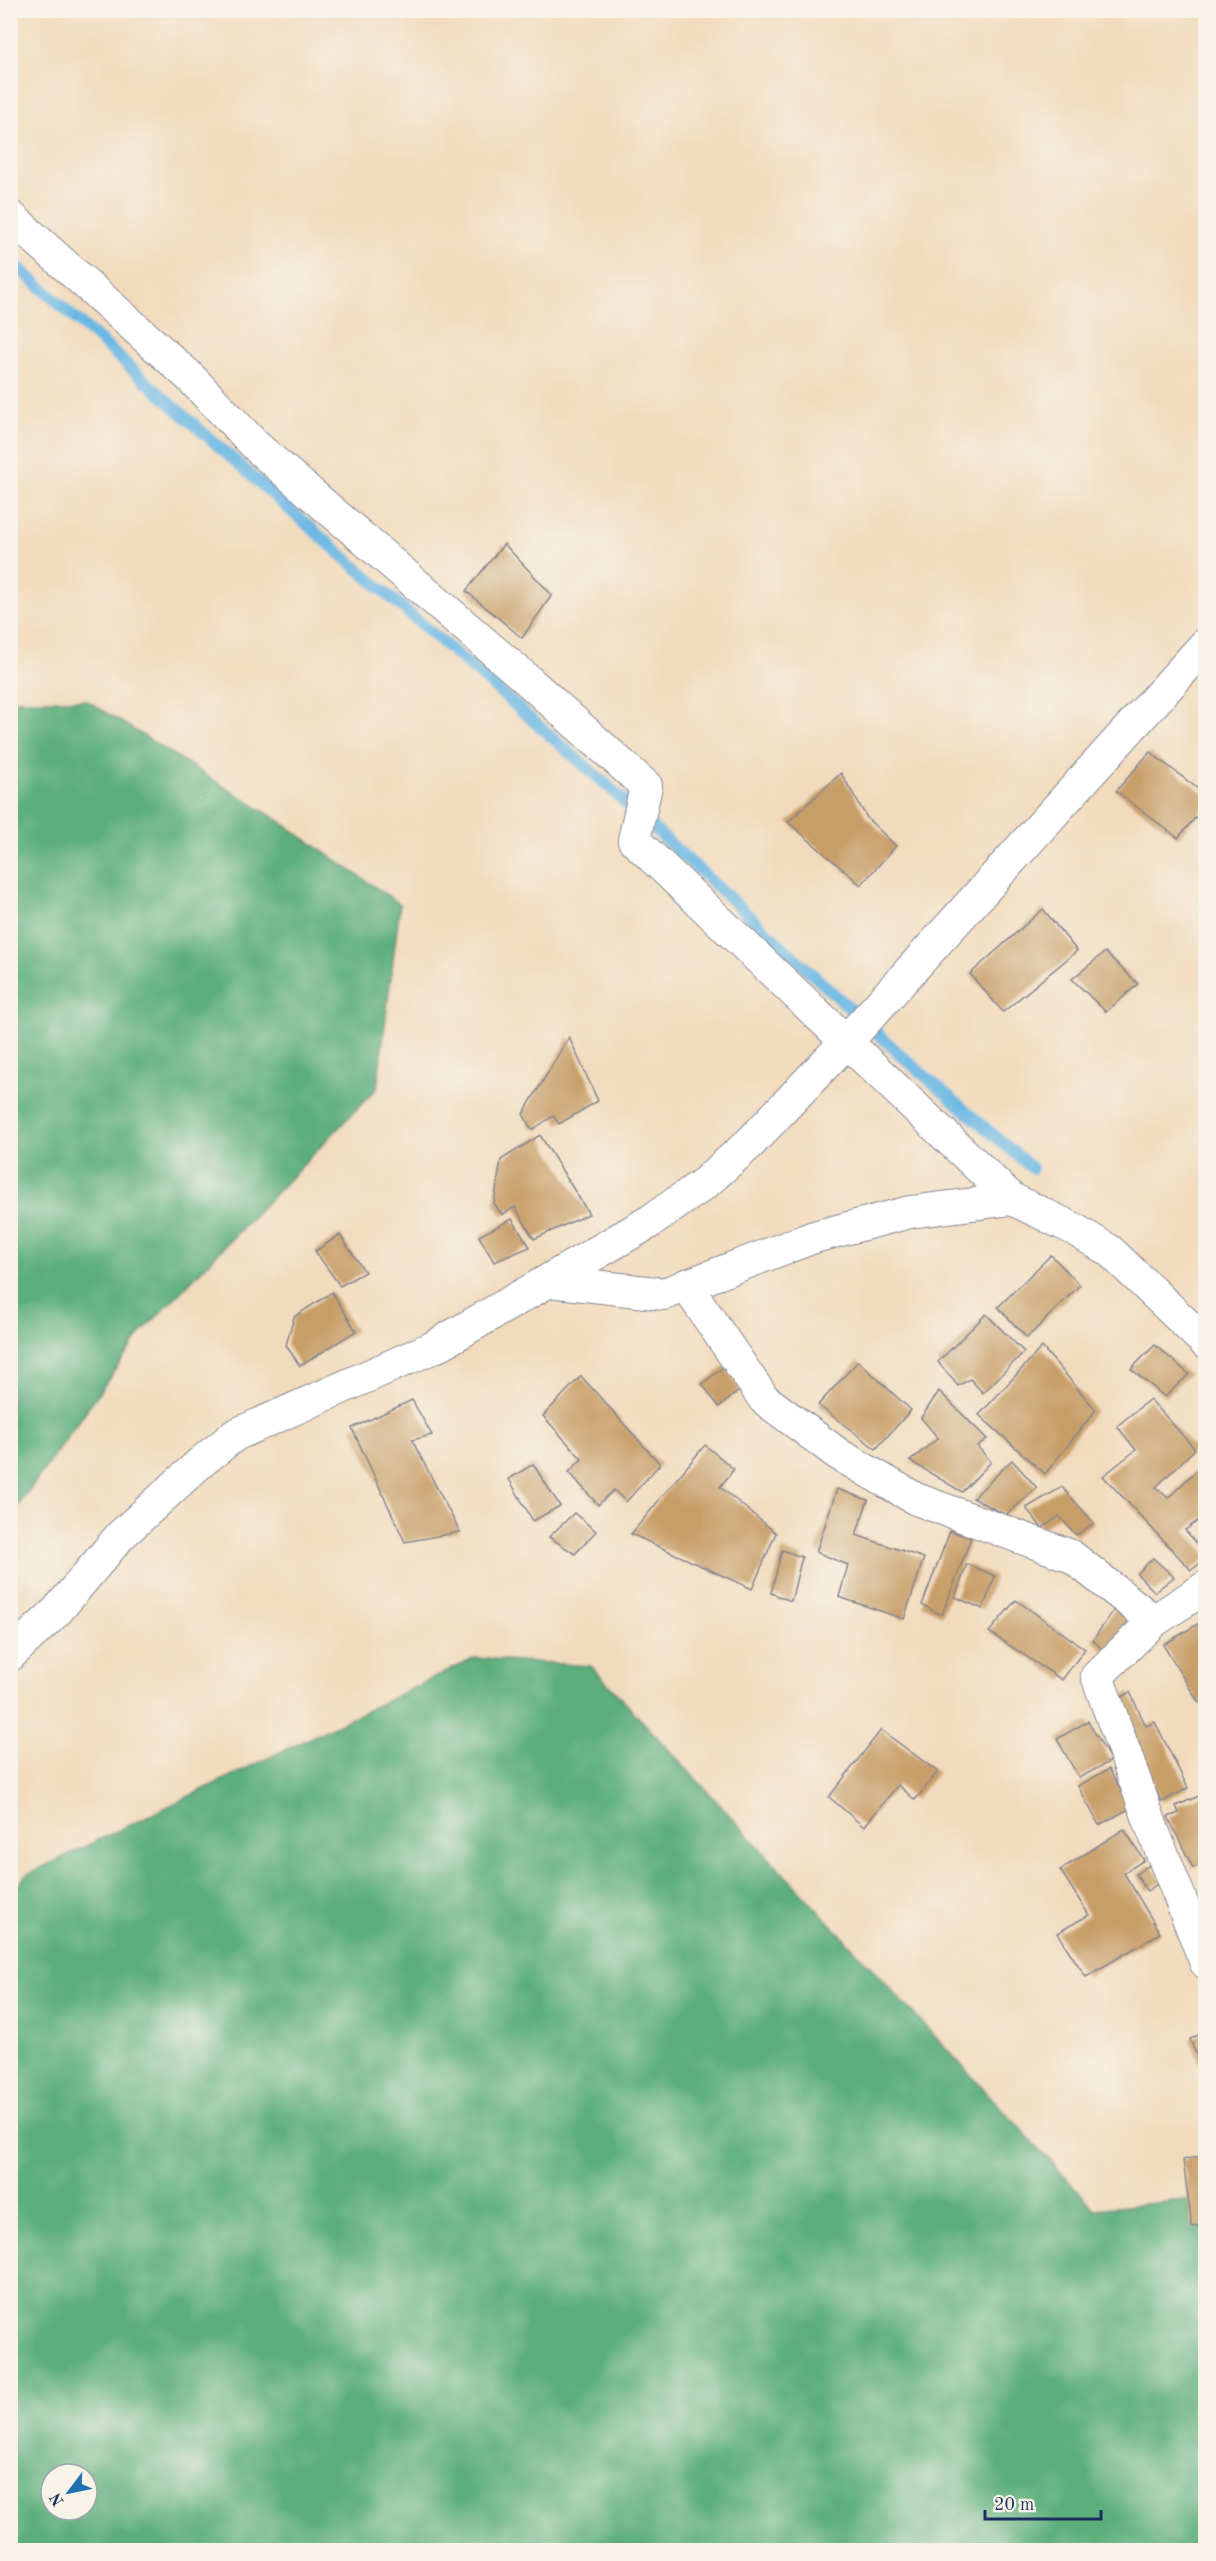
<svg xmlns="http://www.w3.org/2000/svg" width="1216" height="2561" viewBox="0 0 1216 2561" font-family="'Old Standard TT',serif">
	<rect width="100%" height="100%" fill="#f7f3e8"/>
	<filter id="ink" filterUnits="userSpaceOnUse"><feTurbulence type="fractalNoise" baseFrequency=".0167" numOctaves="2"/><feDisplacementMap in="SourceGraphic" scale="12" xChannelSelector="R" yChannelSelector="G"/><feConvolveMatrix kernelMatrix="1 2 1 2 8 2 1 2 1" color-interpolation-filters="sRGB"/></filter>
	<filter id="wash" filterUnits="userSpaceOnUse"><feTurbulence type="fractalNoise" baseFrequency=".008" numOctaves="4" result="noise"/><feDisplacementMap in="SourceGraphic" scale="24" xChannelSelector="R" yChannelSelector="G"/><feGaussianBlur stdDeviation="1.35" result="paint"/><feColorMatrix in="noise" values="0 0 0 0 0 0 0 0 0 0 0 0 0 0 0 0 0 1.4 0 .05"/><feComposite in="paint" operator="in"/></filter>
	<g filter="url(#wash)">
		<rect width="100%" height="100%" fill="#f2dbbd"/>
		<g fill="#5cae7b" stroke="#3c6e6c" stroke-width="1.5" fill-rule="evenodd">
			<polygon points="11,700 86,700 276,819 400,904 377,1088 142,1332 11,1516"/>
			<path d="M475,1658L591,1666L1095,2209L1205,2198V2550H11L10,1896L26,1875ZM51,2474H87V2510H51Z"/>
		</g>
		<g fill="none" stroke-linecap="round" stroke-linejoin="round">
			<polyline stroke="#6bb7e4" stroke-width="12" points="10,260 282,503 600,779 903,1057 1032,1168"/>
		</g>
		<g id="blocks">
			<g fill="#c89e68">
				<polygon points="504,544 552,595 522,638 466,591"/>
				<polygon points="1150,752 1206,795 1206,805 1178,838 1116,791"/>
				<polygon points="841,773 867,818 896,846 861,885 788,822"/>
				<polygon points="1043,909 1077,951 1003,1012 970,974"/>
				<polygon points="1105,952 1138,984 1106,1012 1072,979"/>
				<polygon points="569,1037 598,1101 559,1124 553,1116 532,1130 523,1114"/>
				<polygon points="540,1135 589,1214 534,1239 515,1207 502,1215 494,1203 501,1160"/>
				<polygon points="512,1219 530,1247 494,1262 479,1236"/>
				<polygon points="340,1235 365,1272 340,1286 315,1251"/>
				<polygon points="1051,1255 1080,1285 1027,1338 998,1307"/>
				<polygon points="332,1292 356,1331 300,1366 286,1345 294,1317"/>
				<polygon points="986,1314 1024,1352 983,1393 970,1379 958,1386 938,1362"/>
				<polygon points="1155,1345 1189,1374 1165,1397 1131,1369"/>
				<polygon points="1042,1347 1096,1410 1045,1474 979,1415"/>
				<polygon points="858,1361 911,1410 876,1449 818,1405"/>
				<polygon points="725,1366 740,1390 719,1407 702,1384"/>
				<polygon points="581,1376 660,1464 626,1502 614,1490 598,1505 569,1472 582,1459 543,1416"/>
				<polygon points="939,1391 987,1439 977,1446 991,1462 962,1492 910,1461 938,1438 921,1418"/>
				<polygon points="1150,1399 1195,1449 1156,1487 1168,1498 1206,1461 1206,1520 1202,1518 1185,1530 1206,1554 1206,1559 1191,1570 1103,1476 1136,1450 1117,1426"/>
				<polygon points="412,1400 432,1435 412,1440 460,1532 405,1542 352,1428"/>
				<polygon points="705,1445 734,1469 720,1487 776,1533 752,1589 631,1534"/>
				<polygon points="1012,1460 1037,1488 1006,1515 973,1498"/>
				<polygon points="533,1464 560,1506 533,1521 509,1479"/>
				<polygon points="1062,1487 1094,1523 1076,1535 1059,1516 1042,1528 1026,1508"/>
				<polygon points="837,1489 868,1500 856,1535 924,1558 904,1619 839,1597 848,1565 816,1552"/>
				<polygon points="574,1513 596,1531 575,1554 549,1537"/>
				<polygon points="950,1531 971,1538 942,1615 922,1605"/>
				<polygon points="782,1550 802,1557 791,1601 771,1593"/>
				<polygon points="1153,1558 1174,1577 1155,1592 1137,1574"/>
				<polygon points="967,1564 995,1576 983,1609 955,1597"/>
				<polygon points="1016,1600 1085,1649 1062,1680 989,1632"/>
				<polygon points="1115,1608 1132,1620 1105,1652 1093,1640"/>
				<polygon points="1201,1622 1206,1629 1206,1699 1199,1703 1163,1645"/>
				<polygon points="1130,1692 1146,1726 1155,1722 1188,1788 1162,1802 1113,1702"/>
				<polygon points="1088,1721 1111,1761 1079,1778 1057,1739"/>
				<polygon points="881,1730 938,1772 915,1800 898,1785 864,1827 829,1797"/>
				<polygon points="1109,1769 1131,1808 1099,1825 1078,1786"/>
				<polygon points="1206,1793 1206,1862 1193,1868 1168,1817 1179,1813 1176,1806"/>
				<polygon points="1124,1829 1144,1860 1124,1873 1160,1933 1086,1977 1057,1933 1089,1915 1060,1870"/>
				<polygon points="1151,1864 1162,1881 1147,1891 1136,1874"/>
				<polygon points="1206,2031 1206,2073 1204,2074 1190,2039"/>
				<polygon points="1206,2155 1206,2225 1192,2227 1183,2160"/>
			</g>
		</g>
	</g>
	<g filter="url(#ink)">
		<use href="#blocks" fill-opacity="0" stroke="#86858e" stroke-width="1.5"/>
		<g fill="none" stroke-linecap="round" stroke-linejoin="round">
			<g stroke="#86858e" stroke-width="34">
				<g id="minor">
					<polyline points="10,216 189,376 258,448 523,676 646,786 634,840 1012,1199 1072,1228 1110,1251 1206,1343"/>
					<polyline points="549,1281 664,1294 814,1237 910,1212 1012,1199"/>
					<polyline points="686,1285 764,1399 838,1454 916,1499 1071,1556 1154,1621 1097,1676 1154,1833 1206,1963"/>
					<polyline points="1154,1621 1206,1587"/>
					<polyline points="10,1655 57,1611 120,1536 200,1463 235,1435 436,1346"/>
				</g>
			</g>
			<g stroke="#86858e" stroke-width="35">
				<polyline id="tertiary" points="436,1346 651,1221 705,1183 750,1143 845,1043 1206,644"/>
			</g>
			<use href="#minor" stroke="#fff" stroke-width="32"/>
			<use href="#tertiary" stroke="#fff" stroke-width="33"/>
		</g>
	</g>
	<rect width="1216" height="2561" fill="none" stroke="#f7f3e8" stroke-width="36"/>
	<g transform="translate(69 2492) rotate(238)"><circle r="28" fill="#f7f3e8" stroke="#9fa5b1" stroke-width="1.5"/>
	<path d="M0-4.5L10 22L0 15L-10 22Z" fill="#1f6fb2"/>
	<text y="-9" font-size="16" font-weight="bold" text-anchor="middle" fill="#1b2f5e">N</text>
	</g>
	<path d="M985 2510v9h116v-9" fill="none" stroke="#1b2f5e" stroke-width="3"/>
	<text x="994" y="2510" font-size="18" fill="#1b2f5e" stroke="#f7f3e8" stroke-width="4.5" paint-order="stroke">20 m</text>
</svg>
